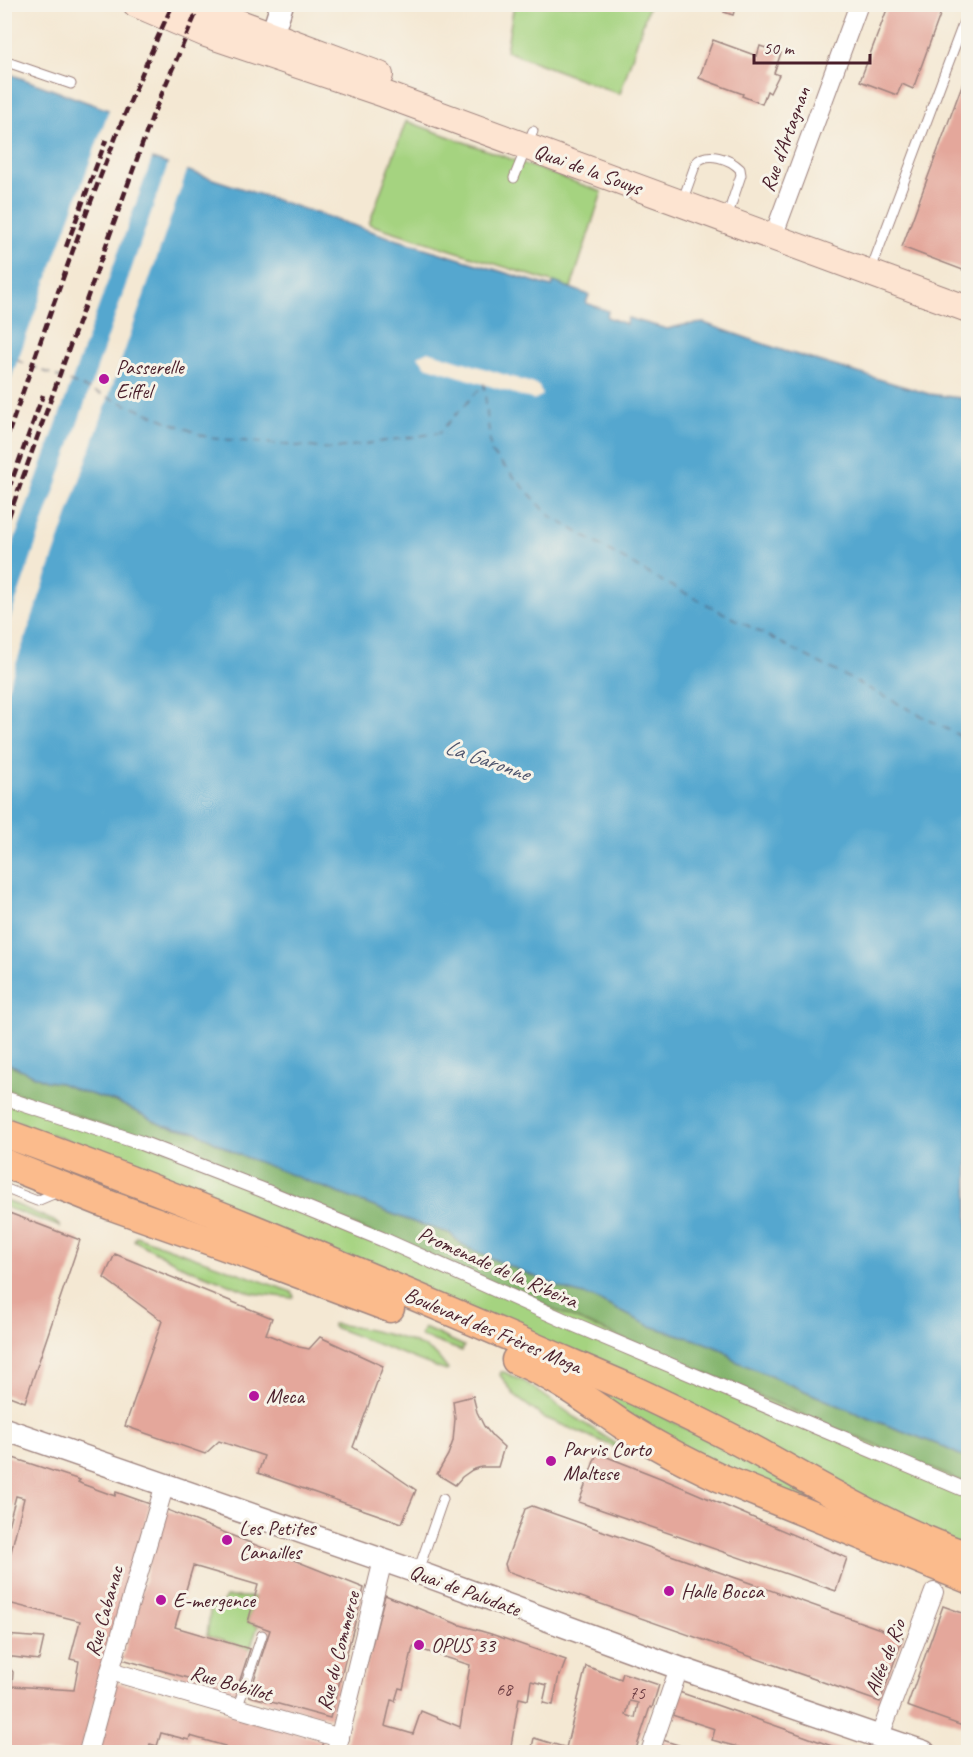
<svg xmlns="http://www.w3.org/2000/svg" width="973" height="1757" viewBox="0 0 973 1757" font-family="Caveat,sans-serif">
	<rect width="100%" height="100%" fill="#f7f3e8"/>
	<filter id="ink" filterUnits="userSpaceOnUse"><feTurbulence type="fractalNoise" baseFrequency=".0167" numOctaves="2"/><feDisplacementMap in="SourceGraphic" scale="12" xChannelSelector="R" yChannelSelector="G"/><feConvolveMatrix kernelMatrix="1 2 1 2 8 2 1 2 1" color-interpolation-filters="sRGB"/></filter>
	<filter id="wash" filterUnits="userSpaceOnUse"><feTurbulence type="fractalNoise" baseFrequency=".008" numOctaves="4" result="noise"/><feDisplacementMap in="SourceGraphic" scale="24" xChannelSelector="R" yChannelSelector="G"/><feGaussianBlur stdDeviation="1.35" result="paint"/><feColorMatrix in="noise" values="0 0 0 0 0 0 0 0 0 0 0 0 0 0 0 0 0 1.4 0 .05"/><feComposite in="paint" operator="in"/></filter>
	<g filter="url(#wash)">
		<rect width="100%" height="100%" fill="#f4e8d3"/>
		<g fill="#a5d380" stroke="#787956" stroke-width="1.5">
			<polygon points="514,5 649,5 620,94 506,51"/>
			<polygon points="406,121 602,192 571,288 369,224"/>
			<polygon points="5,1088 239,1177 968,1484 968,1552 83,1147 51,1134 48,1140 22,1130 24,1124 5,1117"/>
			<polygon points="5,1200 54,1221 61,1227 5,1207"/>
			<polygon points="136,1236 292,1292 294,1297 292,1298 252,1293 184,1267 135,1241 134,1240"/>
			<path d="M333,1324C359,1327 417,1338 436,1355C441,1360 444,1365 448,1370L446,1371L333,1327Z"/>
			<polygon points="424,1328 464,1346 462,1351 420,1336"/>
			<polygon points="507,1343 593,1380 864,1521 718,1469"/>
			<polygon points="501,1372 504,1372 525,1382 582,1422 621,1447 622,1450 543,1417 515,1396 500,1375"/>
			<polygon points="226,1597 255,1597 248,1622 258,1626 250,1649 207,1636 211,1604 222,1604"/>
		</g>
		<polygon fill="#84b56e" stroke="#676a4c" stroke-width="1.5" points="4,1062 46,1081 60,1083 77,1090 119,1103 162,1125 197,1132 235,1153 413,1222 449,1233 464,1246 486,1256 569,1291 592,1297 650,1326 700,1341 725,1351 733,1360 863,1416 939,1445 968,1459 968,1484 239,1177 5,1088"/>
		<polygon fill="#54a7cf" stroke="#4f637d" stroke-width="1.5" points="4,72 111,111 101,141 137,154 395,239 552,287 554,282 589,295 586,303 608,311 607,317 626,324 628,318 667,329 684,325 704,323 784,351 929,394 968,399 968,1459 939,1445 863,1416 733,1360 725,1351 700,1341 650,1326 592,1297 569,1291 486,1256 464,1246 449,1233 413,1222 235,1153 197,1132 162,1125 119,1103 77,1090 60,1083 46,1081 5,1062"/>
		<g fill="#f4e8d3">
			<polygon points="110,107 114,111 104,139 153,156 5,566 5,395"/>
			<polygon points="169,161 188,168 5,696 5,633"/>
			<polygon points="428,351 538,385 543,395 534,400 425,366 418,356"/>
		</g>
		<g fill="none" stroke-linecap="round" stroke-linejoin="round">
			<polyline stroke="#4e556d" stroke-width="1.5" stroke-dasharray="8 6" stroke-linecap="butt" points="4,355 209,438 331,449 439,433 484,384 491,452 550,516 658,579 968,740"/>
		</g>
		<g id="blocks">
			<g fill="#e4a79b" fill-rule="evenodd">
				<polygon points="889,4 944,4 913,89 902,84 897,95 860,81"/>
				<polygon points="726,6 735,9 733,15 724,12"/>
				<polygon points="713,40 757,56 760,46 781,53 774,73 779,75 770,93 767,91 762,104 742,96 743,94 699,78"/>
				<polygon points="968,69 968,272 902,247"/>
				<polygon points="4,1211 80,1240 25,1402 4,1394"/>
				<polygon points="115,1254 272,1318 266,1334 299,1347 309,1349 320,1337 383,1366 353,1447 416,1490 402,1523 258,1473 264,1456 219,1441 205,1454 125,1426 162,1321 104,1278"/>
				<polygon points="473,1396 477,1412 484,1426 493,1437 504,1447 498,1467 481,1467 472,1470 462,1477 455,1485 437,1474 448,1455 453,1441 455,1419 453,1401"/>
				<polygon points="597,1453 663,1479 847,1558 836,1591 579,1502"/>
				<polygon points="4,1455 80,1480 78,1482 82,1484 115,1496 116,1492 150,1504 81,1752 4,1752 4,1665 7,1665 13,1672 12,1686 74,1690 79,1661 70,1659 80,1621 4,1602 6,1573 4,1573 4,1550 11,1552 24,1498 16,1496 4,1541"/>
				<polygon points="532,1506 903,1637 880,1702 507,1571 505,1564 524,1512 525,1509"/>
				<polygon points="165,1509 364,1588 330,1718 249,1696 270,1630 248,1622 258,1585 193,1566 175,1627 250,1649 236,1692 122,1659"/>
				<path d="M385,1595L457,1624L491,1634L566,1660L560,1676L559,1675L553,1705L543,1703L547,1685L531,1681L528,1700L519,1698L510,1752H344ZM413,1647L470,1665L460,1727L421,1711L413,1734L385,1726L391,1700L395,1701L399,1688L403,1689Z"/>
				<polygon points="943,1606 968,1615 968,1728 907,1706"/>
				<polygon points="4,1635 44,1638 39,1660 4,1656"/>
				<path d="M586,1666L621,1679L623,1673L659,1685L652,1708L650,1707L635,1752H578V1750L566,1748ZM630,1701L638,1703L635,1718L626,1715Z"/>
				<polygon points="116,1682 324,1741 321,1752 258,1752 252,1751 251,1752 246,1751 245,1752 234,1752 224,1750 225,1746 190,1736 189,1740 161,1733 157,1746 150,1744 147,1752 96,1752"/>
				<polygon points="679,1692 785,1729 848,1752 756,1752 712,1740 715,1729 672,1715"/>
				<polygon points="534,1738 567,1748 566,1752 531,1752"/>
				<polygon points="663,1740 690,1749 689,1752 659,1752"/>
			</g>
		</g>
	</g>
	<g filter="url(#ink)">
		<use href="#blocks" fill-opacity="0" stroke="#9f847f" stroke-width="1.5"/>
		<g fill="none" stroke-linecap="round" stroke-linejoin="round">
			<g stroke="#9f847f" stroke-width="11">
				<g id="service">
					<polyline points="4,61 71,84"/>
					<polyline points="514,178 533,131"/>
					<path d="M682,202L696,163C707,150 730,159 740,169L741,175L727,217"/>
					<polyline points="870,272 965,19"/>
					<polyline points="4,1188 37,1201 58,1192"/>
					<polyline points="418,1571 443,1499"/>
					<polyline points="237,1709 262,1635"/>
				</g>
			</g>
			<g stroke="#9f847f" stroke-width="16">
				<polyline id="pedestrian" points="4,1098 141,1143 260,1189 382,1239 568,1322 968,1491"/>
			</g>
			<g stroke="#9f847f" stroke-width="20">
				<g id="minor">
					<polyline points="773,237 859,4"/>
					<polyline points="110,1671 340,1738"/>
					<polyline points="879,1738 934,1592"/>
					<polyline points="88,1752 110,1671 165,1484"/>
					<polyline points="336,1752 383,1560"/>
					<polyline points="650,1752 679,1668"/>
				</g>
			</g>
			<g stroke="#9f847f" stroke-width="25">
				<g id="tertiary">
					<polyline points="272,35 282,4"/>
					<polyline points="4,1429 417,1572 679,1668 924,1752"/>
				</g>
			</g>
			<g stroke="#9f847f" stroke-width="28">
				<g id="secondary">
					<polyline points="136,4 206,34 384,94 968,309"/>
					<polyline points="189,4 380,75"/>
				</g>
			</g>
			<g stroke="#9f847f" stroke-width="31">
				<g id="primary">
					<path d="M4,1133C216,1209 422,1299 629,1388C672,1408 714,1428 756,1451C825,1489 893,1531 968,1556"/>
					<polyline points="4,1163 112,1206 236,1250 390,1308"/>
					<path d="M516,1360C555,1376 588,1401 623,1425C654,1445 687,1462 721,1478L968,1579"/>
				</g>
			</g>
			<use href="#service" stroke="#fff" stroke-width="9"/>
			<use href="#pedestrian" stroke="#fff" stroke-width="14"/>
			<use href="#minor" stroke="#fff" stroke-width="18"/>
			<use href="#tertiary" stroke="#fff" stroke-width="22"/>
			<use href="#secondary" stroke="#fde4d1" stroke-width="26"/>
			<use href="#primary" stroke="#fbbb8c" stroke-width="28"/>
			<g stroke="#4a1f2b" stroke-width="4.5" stroke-dasharray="9 4.5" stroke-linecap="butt">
				<polyline points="66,247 106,140"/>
				<path d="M4,446C56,298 106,147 173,4"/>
				<polyline points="4,502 43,395"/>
				<polyline points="4,530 152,117 200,4"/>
			</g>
		</g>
	</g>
	<g fill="#b5179e" stroke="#f7f3e8" stroke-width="2">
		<circle cx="104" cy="379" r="6"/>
		<circle cx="254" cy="1396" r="6"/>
		<circle cx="551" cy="1461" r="6"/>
		<circle cx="227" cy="1540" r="6"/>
		<circle cx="669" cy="1591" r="6"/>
		<circle cx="161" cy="1600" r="6"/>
		<circle cx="419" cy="1645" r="6"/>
	</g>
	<g text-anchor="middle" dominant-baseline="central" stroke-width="6" stroke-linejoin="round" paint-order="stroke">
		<g font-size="18" fill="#704147">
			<text x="504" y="1689">68</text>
			<text x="637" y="1693">75</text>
		</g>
		<g font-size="21" fill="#4a1f2b" stroke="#f7f3e8">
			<text transform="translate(785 139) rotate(-70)">Rue d'Artagnan</text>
			<text transform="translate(588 169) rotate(20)">Quai de la Souys</text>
			<text transform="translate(498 1267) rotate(24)">Promenade de la Ribeira</text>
			<text transform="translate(493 1330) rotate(23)">Boulevard des Frères Moga</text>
			<text transform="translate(465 1590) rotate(20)">Quai de Paludate</text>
			<text transform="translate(104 1611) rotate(-74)">Rue Cabanac</text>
			<text transform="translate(338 1651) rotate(-76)">Rue du Commerce</text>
			<text transform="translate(885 1657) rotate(-69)">Allée de Rio</text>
			<text transform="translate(231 1683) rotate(16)">Rue Bobillot</text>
		</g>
		<g font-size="21" fill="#4a1f2b" stroke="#f7f3e8" text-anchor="start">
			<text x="116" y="367">Passerelle<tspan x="116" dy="24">Eiffel</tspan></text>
			<text x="266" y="1396">Meca</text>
			<text x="563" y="1449">Parvis Corto<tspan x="563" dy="24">Maltese</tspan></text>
			<text x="239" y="1528">Les Petites<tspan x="239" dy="24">Canailles</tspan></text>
			<text x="681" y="1591">Halle Bocca</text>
			<text x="173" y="1600">E-mergence</text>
			<text x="431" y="1645">OPUS 33</text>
		</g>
		<g font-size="22" font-style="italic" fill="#4e556d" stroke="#f7f3e8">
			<text transform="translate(487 760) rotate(19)">La Garonne</text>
		</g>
	</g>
	<rect width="973" height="1757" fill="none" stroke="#f7f3e8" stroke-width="24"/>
	<path d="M754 54v9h116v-9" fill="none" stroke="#4a1f2b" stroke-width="3"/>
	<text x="763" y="54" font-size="18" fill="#4a1f2b" stroke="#f7f3e8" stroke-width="4.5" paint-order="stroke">50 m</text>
</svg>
